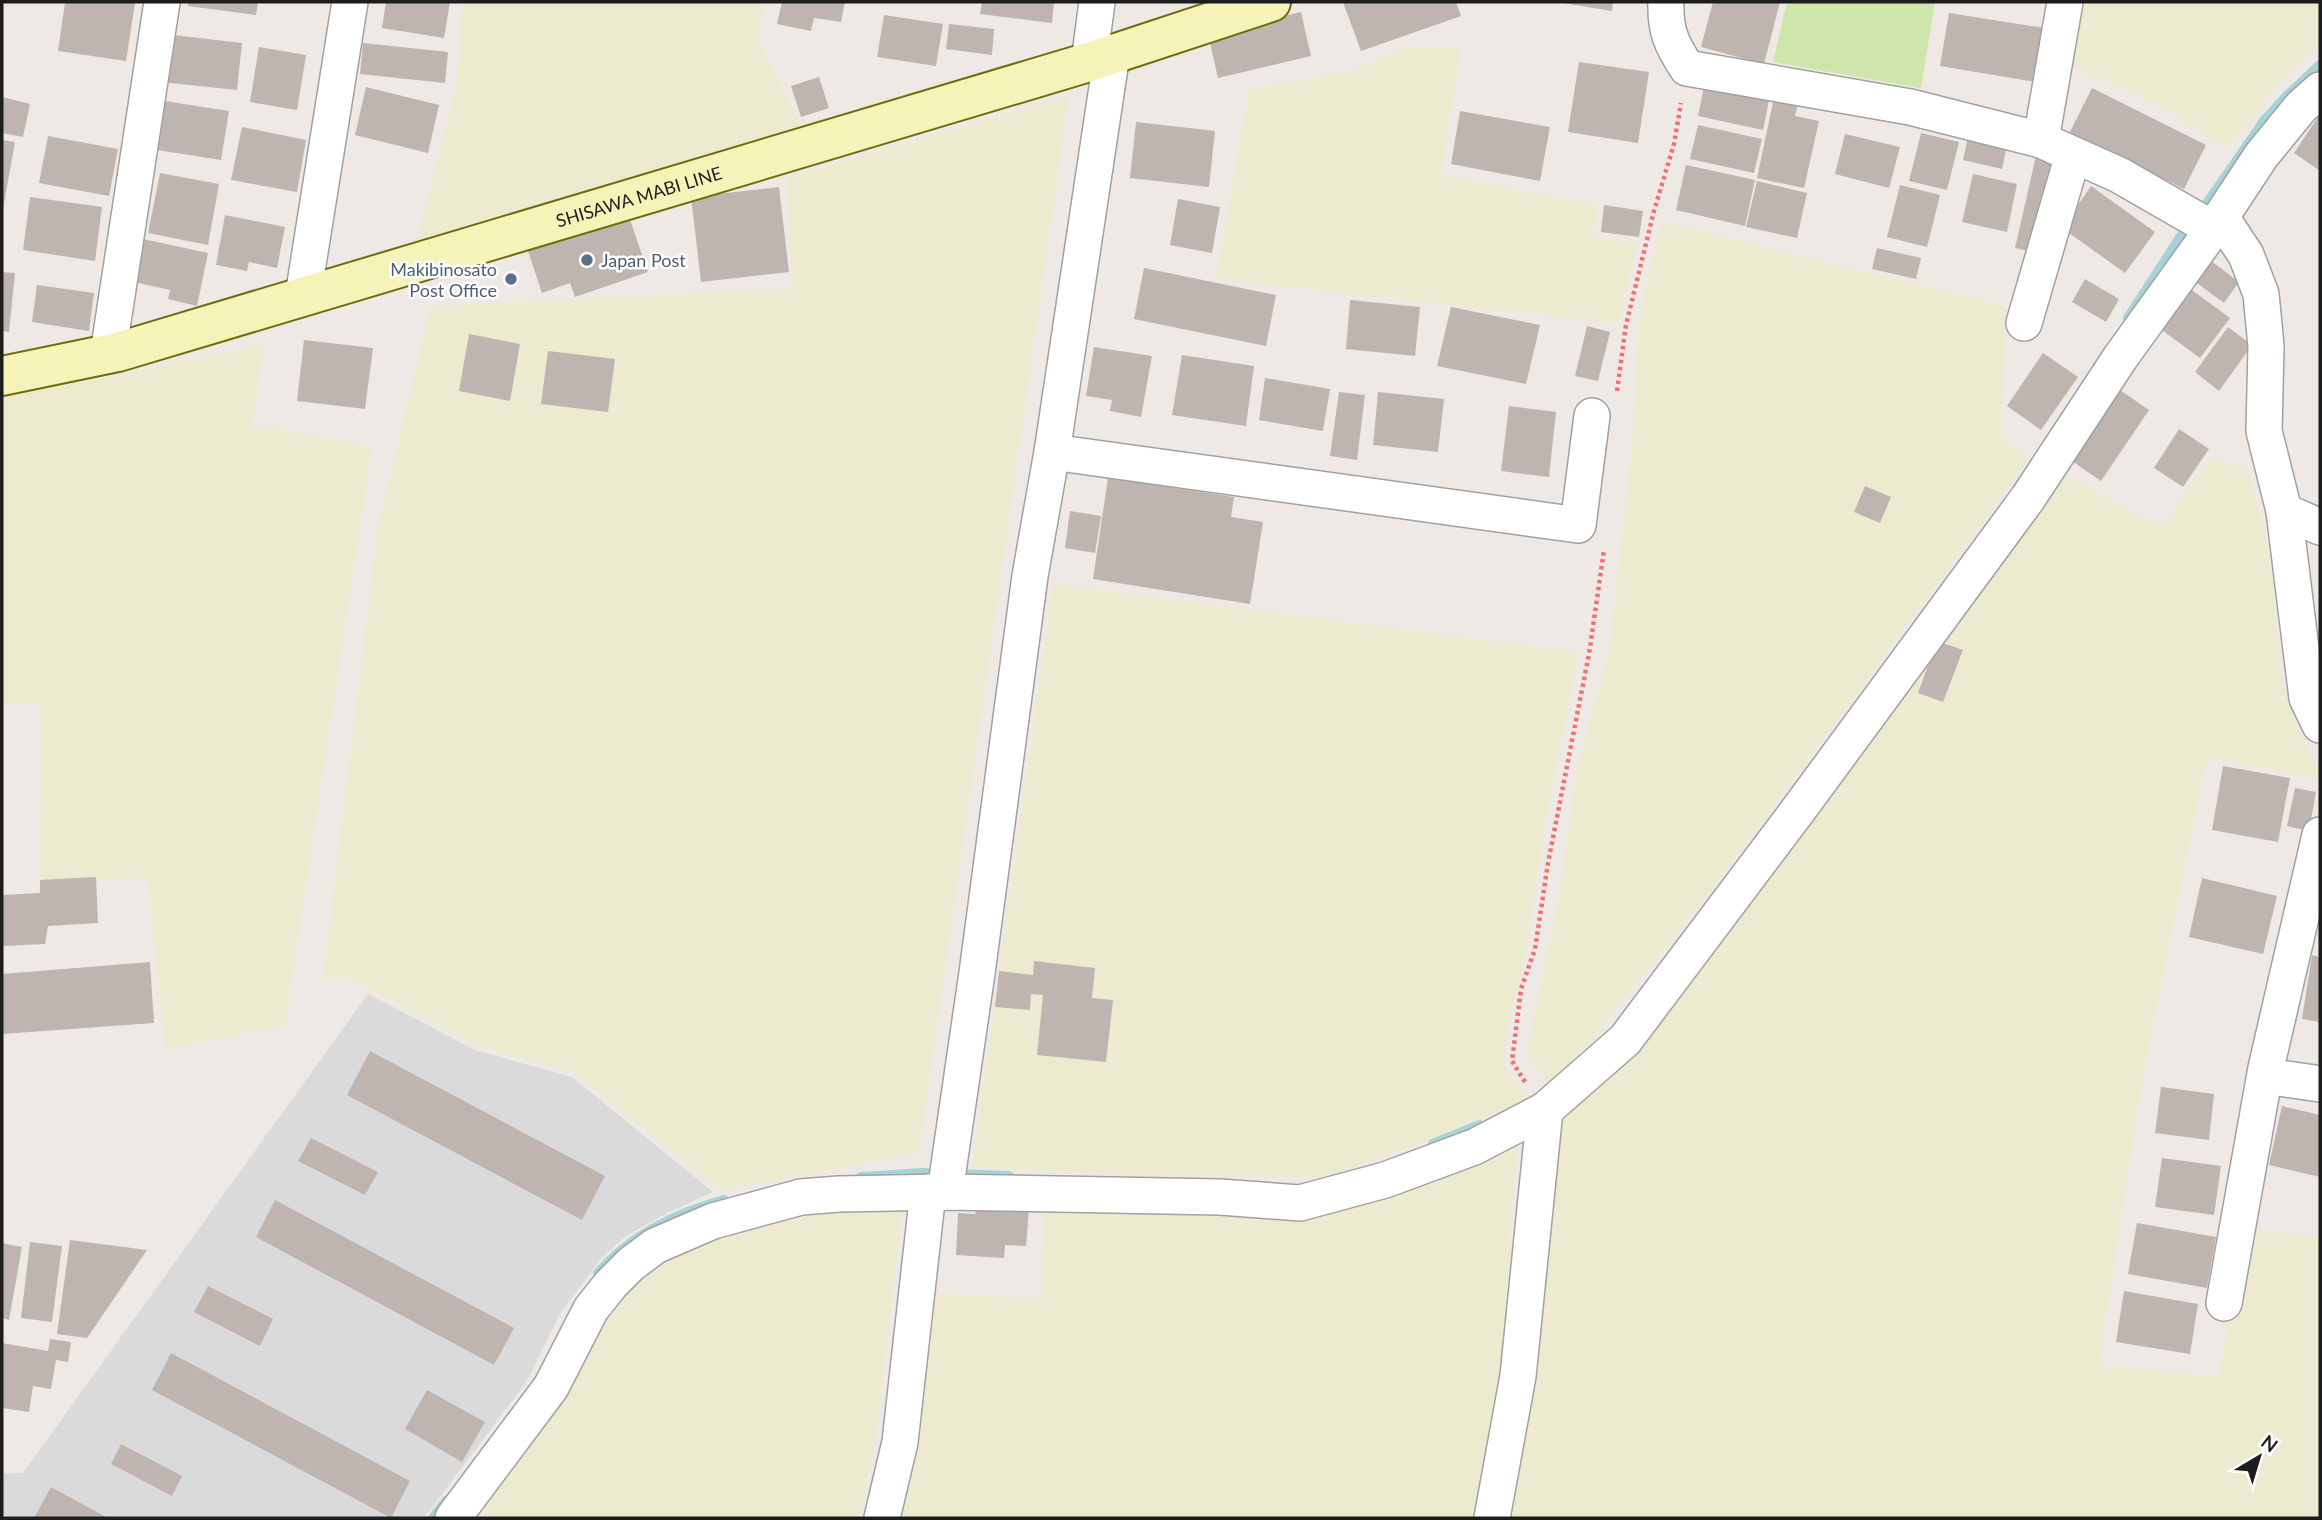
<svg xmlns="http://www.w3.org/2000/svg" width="2322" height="1520" viewBox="0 0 2322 1520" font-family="Lato,sans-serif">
	<rect width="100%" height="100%" fill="#eee9e4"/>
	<polygon fill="#dbdada" points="368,994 475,1050 572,1077 713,1192 669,1212 626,1236 602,1257 560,1314 527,1381 424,1518 2,1518 2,1473 23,1473"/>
	<g fill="#ecebd0">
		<polygon points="462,2 765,2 757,37 802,127 414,248 457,85"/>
		<polygon points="2078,2 2320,2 2320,44 2292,69 2225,149 2158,104 2067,65"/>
		<polygon points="1407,46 1461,49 1441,174 1597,206 1593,238 1637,243 1618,323 1216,279 1249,89 1350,72"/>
		<polygon points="1069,96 919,1153 721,1190 573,1072 475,1044 349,977 323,979 378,525 431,306 792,288 787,178"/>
		<polygon points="1661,221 2006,306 2001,436 2028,459 1720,879 1573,1061 1550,1084 1526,1054 1558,901 1577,768 1609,653 1633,434 1639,316"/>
		<polygon points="264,345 252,425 372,447 285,1025 165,1049 148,878 40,880 42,705 2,703 2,395 116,375"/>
		<polygon points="2213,457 2249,469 2266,539 2274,593 2281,673 2296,725 2320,774 2320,779 2212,758 2203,774 2143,1075 2099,1365 2218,1376 2247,1228 2320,1238 2320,1518 1505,1518 1553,1118 2061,472 2161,527"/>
		<polygon points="1053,584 1580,652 1550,794 1525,957 1513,1005 1503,1058 1508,1072 1528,1098 1444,1135 1322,1178 1110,1174 972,1167"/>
		<polygon points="1519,1139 1509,1236 1511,1291 1499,1379 1473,1518 895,1518 933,1293 1041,1298 1044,1205 1313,1217"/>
		<polygon points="903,1202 875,1446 859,1518 468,1518 596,1319 646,1265 769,1215"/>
	</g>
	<polygon fill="#cee6ac" points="1787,2 1935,2 1921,88 1773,62"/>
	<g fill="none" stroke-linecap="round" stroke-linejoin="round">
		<g stroke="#a6d3da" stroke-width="10">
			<polyline points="2128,318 2183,233 2208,202 2264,121 2287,96 2320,65"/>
			<polyline points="1433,1144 1480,1125"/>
			<polyline points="861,1177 924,1173 1009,1176"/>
			<path d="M598,1273C631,1235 676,1213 724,1200"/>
			<polyline points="433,1518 446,1501"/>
		</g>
	</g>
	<g fill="#beb5b0">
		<polygon points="65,2 135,3 126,61 58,51"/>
		<polygon points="189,2 258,2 256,15 188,6"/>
		<polygon points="386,2 450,2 444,38 382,28"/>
		<polygon points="782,2 845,2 841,22 814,18 811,31 777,24"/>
		<polygon points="982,2 1054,2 1052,23 980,14"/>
		<polygon points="1343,2 1456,2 1461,16 1361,51"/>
		<polygon points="1557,2 1613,2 1612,11"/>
		<polygon points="1713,2 1780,2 1764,64 1701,47"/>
		<polygon points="1301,12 1311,56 1218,78 1208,34"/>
		<polygon points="1949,13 2044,28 2035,82 1940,66"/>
		<polygon points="884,15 943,24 936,66 877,57"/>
		<polygon points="949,24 994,29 992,55 946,49"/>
		<polygon points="165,34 242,43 237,90 160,82"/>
		<polygon points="363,43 448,52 445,83 360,74"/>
		<polygon points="259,47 306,55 297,110 250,102"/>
		<polygon points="1579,62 1649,72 1638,143 1568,132"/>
		<polygon points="819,77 829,108 801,117 791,86"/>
		<polygon points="1706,77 1771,90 1763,130 1698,116"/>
		<polygon points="366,87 439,105 428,153 355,135"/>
		<polygon points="2092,88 2206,145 2184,189 2070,132"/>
		<polygon points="1775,93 1799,99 1795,116 1819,121 1804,188 1757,178"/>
		<polygon points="2,97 30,104 23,137 2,133"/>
		<polygon points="165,101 229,111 221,160 157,150"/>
		<polygon points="1460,111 1550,127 1540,181 1451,164"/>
		<polygon points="2320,114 2320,171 2294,153"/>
		<polygon points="1136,122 1215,131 1209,187 1130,178"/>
		<polygon points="1698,125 1762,139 1754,173 1690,159"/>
		<polygon points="242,127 306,140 297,192 231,180"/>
		<polygon points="1969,132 2008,141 2002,169 1963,160"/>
		<polygon points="1921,133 1959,142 1947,190 1909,181"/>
		<polygon points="1845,134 1900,147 1889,188 1835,174"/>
		<polygon points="48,136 118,149 109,196 39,183"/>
		<polygon points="2,140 15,142 3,209 2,209"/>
		<polygon points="2036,156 2057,160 2037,253 2015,248"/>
		<polygon points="1686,165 1755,180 1745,226 1676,210"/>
		<polygon points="160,173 219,184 208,245 148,233"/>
		<polygon points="1973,174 2017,184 2007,232 1962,222"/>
		<polygon points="1757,181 1807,193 1797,238 1746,227"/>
		<polygon points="1900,185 1940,195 1927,247 1887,237"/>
		<polygon points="2091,186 2155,232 2125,273 2062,228"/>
		<polygon points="779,187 789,272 701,282 691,197"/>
		<polygon points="30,197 102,207 95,261 23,250"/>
		<polygon points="1178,199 1220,207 1212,253 1170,245"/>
		<polygon points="1604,205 1643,211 1639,237 1601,232"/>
		<polygon points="628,214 648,272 575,297 570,283 542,293 527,248"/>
		<polygon points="225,215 285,227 277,268 249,262 247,271 216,265"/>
		<polygon points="143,239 208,253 197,306 168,299 170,290 134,282"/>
		<polygon points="1877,248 1921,258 1916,279 1872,269"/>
		<polygon points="2202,254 2239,282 2224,303 2186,275"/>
		<polygon points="1144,268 1276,295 1266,346 1134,319"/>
		<polygon points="2,272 15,273 9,332 2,331"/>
		<polygon points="2085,279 2119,299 2106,322 2072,302"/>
		<polygon points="37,285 94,293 89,331 32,322"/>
		<polygon points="2185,285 2230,318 2200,358 2155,325"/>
		<polygon points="1350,300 1420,307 1415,356 1346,349"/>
		<polygon points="1451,307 1540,325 1526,384 1437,366"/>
		<polygon points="1587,326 1610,332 1598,381 1575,376"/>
		<polygon points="2228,327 2252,345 2219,391 2195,372"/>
		<polygon points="469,334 520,344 510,401 459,391"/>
		<polygon points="304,340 373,348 365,409 297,401"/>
		<polygon points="1094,347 1152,356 1141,417 1110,411 1112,400 1086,396"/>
		<polygon points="548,351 615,359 608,412 541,404"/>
		<polygon points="2043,353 2078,377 2041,430 2007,406"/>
		<polygon points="1182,355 1254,366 1246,426 1172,415"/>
		<polygon points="1265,378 1330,389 1323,431 1259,420"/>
		<polygon points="2120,390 2149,410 2101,481 2072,461"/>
		<polygon points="1339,392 1365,395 1357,460 1330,456"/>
		<polygon points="1378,392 1444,399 1438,452 1373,445"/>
		<polygon points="1509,406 1556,412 1549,477 1501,471"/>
		<polygon points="2179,429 2209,449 2183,487 2154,468"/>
		<polygon points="1108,478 1234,497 1231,517 1263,522 1250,604 1093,579"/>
		<polygon points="1865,486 1891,497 1880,523 1854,512"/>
		<polygon points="1070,511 1101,516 1095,553 1065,548"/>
		<polygon points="1937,641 1963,650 1943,702 1918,693"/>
		<polygon points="2223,766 2290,778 2278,842 2212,830"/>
		<polygon points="2295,788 2316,792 2309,831 2287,826"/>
		<polygon points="96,877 98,923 48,926 45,944 2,946 2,895 40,893 40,880"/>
		<polygon points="2202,878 2277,896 2263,954 2189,937"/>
		<polygon points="2312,955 2320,957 2320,1022 2302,1019"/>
		<polygon points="1034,961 1095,968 1092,998 1113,1000 1106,1062 1037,1055 1043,995 1031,994 1030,1010 995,1007 999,971 1033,975"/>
		<polygon points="150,962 154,1023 2,1034 2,974"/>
		<polygon points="370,1051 605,1176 582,1220 347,1095"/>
		<polygon points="2161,1087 2214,1094 2209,1140 2155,1133"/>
		<polygon points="2282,1106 2320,1115 2320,1177 2269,1165"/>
		<polygon points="311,1138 378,1172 365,1195 298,1161"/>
		<polygon points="2162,1158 2221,1166 2214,1215 2155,1207"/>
		<polygon points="275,1200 514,1328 494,1365 256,1237"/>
		<polygon points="978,1205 1029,1208 1026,1246 1005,1245 1004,1258 956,1255 958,1213 975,1214"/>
		<polygon points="2137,1223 2216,1237 2207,1288 2128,1274"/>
		<polygon points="70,1240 147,1250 87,1338 57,1334"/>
		<polygon points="30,1242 62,1246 52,1322 21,1318"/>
		<polygon points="2,1243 22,1247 9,1320 2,1318"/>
		<polygon points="208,1286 273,1319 260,1346 194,1312"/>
		<polygon points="2124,1291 2198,1304 2190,1354 2116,1342"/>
		<polygon points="50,1339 71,1342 68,1362 56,1360 51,1389 33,1386 29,1412 2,1408 2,1343 48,1351"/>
		<polygon points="171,1353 410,1481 391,1518 152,1390"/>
		<polygon points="427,1390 485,1422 462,1462 405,1429"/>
		<polygon points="121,1444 182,1476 172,1496 111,1464"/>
		<polygon points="51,1487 108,1518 34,1518"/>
	</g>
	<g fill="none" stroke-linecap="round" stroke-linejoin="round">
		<g stroke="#a1a1a1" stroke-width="38">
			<g id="street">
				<path d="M1666,2C1665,30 1671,44 1687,68L1910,107L2041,140L2119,175L2213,229"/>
				<polyline points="1089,62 1097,2"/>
				<polyline points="2041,140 2065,2"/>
				<polyline points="2221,217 2246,255 2261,294 2266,346 2264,431 2284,511 2307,698 2320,725"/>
				<polyline points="303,296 350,2"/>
				<polyline points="2024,323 2073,155"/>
				<polyline points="108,354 162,2"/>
				<polyline points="1052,452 1578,525 1592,416"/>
				<polyline points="2284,511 2320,527"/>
				<polyline points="2265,1076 2320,1084"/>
				<polyline points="945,1192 977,973 1030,576 1052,452 1112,54"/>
				<polyline points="2224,1303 2266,1068 2320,835"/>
				<polyline points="453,1518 551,1387 591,1309 611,1284 631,1264 655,1246 713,1221 801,1197 839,1194 945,1192 1220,1197 1300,1203 1385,1180 1474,1147 1545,1110 1625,1040 1799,809 2028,498 2120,358 2213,229 2261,156 2301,107 2320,90"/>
				<polyline points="882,1518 900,1442 928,1192"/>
				<polyline points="1492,1518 1518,1376 1545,1110"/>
			</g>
		</g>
		<g stroke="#6d6e0a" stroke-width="42">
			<g id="secondary">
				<path id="s1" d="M2,376L118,352L1089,62L1271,2"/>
			</g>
		</g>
		<g stroke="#f27170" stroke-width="4.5" stroke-dasharray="3.5 3.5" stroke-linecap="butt">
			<polyline points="1617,391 1626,325 1654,211 1674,144 1681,103"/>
			<polyline points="1525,1082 1512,1061 1521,989 1535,949 1548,863 1589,654 1604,550"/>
		</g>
		<use href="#street" stroke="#fff" stroke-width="35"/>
		<use href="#secondary" stroke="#f6f3b9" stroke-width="38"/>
	</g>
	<g fill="#5c6f8a" stroke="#fff" stroke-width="2.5">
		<circle cx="587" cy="260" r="7"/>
		<circle cx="511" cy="279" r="7"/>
	</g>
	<g text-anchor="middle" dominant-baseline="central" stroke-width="5" stroke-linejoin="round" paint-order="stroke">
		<g font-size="18" fill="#1d1d1d" stroke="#fff">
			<text stroke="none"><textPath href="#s1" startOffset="662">SHISAWA MABI LINE</textPath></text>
		</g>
		<g font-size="18" fill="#4e5e75" stroke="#fff" text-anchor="start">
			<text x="601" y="260">Japan Post</text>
			<text x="497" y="269" text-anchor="end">Makibinosato<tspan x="497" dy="21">Post Office</tspan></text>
		</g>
	</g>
	<rect width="2322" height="1520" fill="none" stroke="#1d1d1d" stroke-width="7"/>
	<g transform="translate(2259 1457) rotate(38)" stroke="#ffffff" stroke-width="5" paint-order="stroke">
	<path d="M0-5L12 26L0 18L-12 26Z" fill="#1d1d1d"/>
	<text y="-10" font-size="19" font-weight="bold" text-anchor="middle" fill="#1d1d1d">N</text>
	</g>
</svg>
